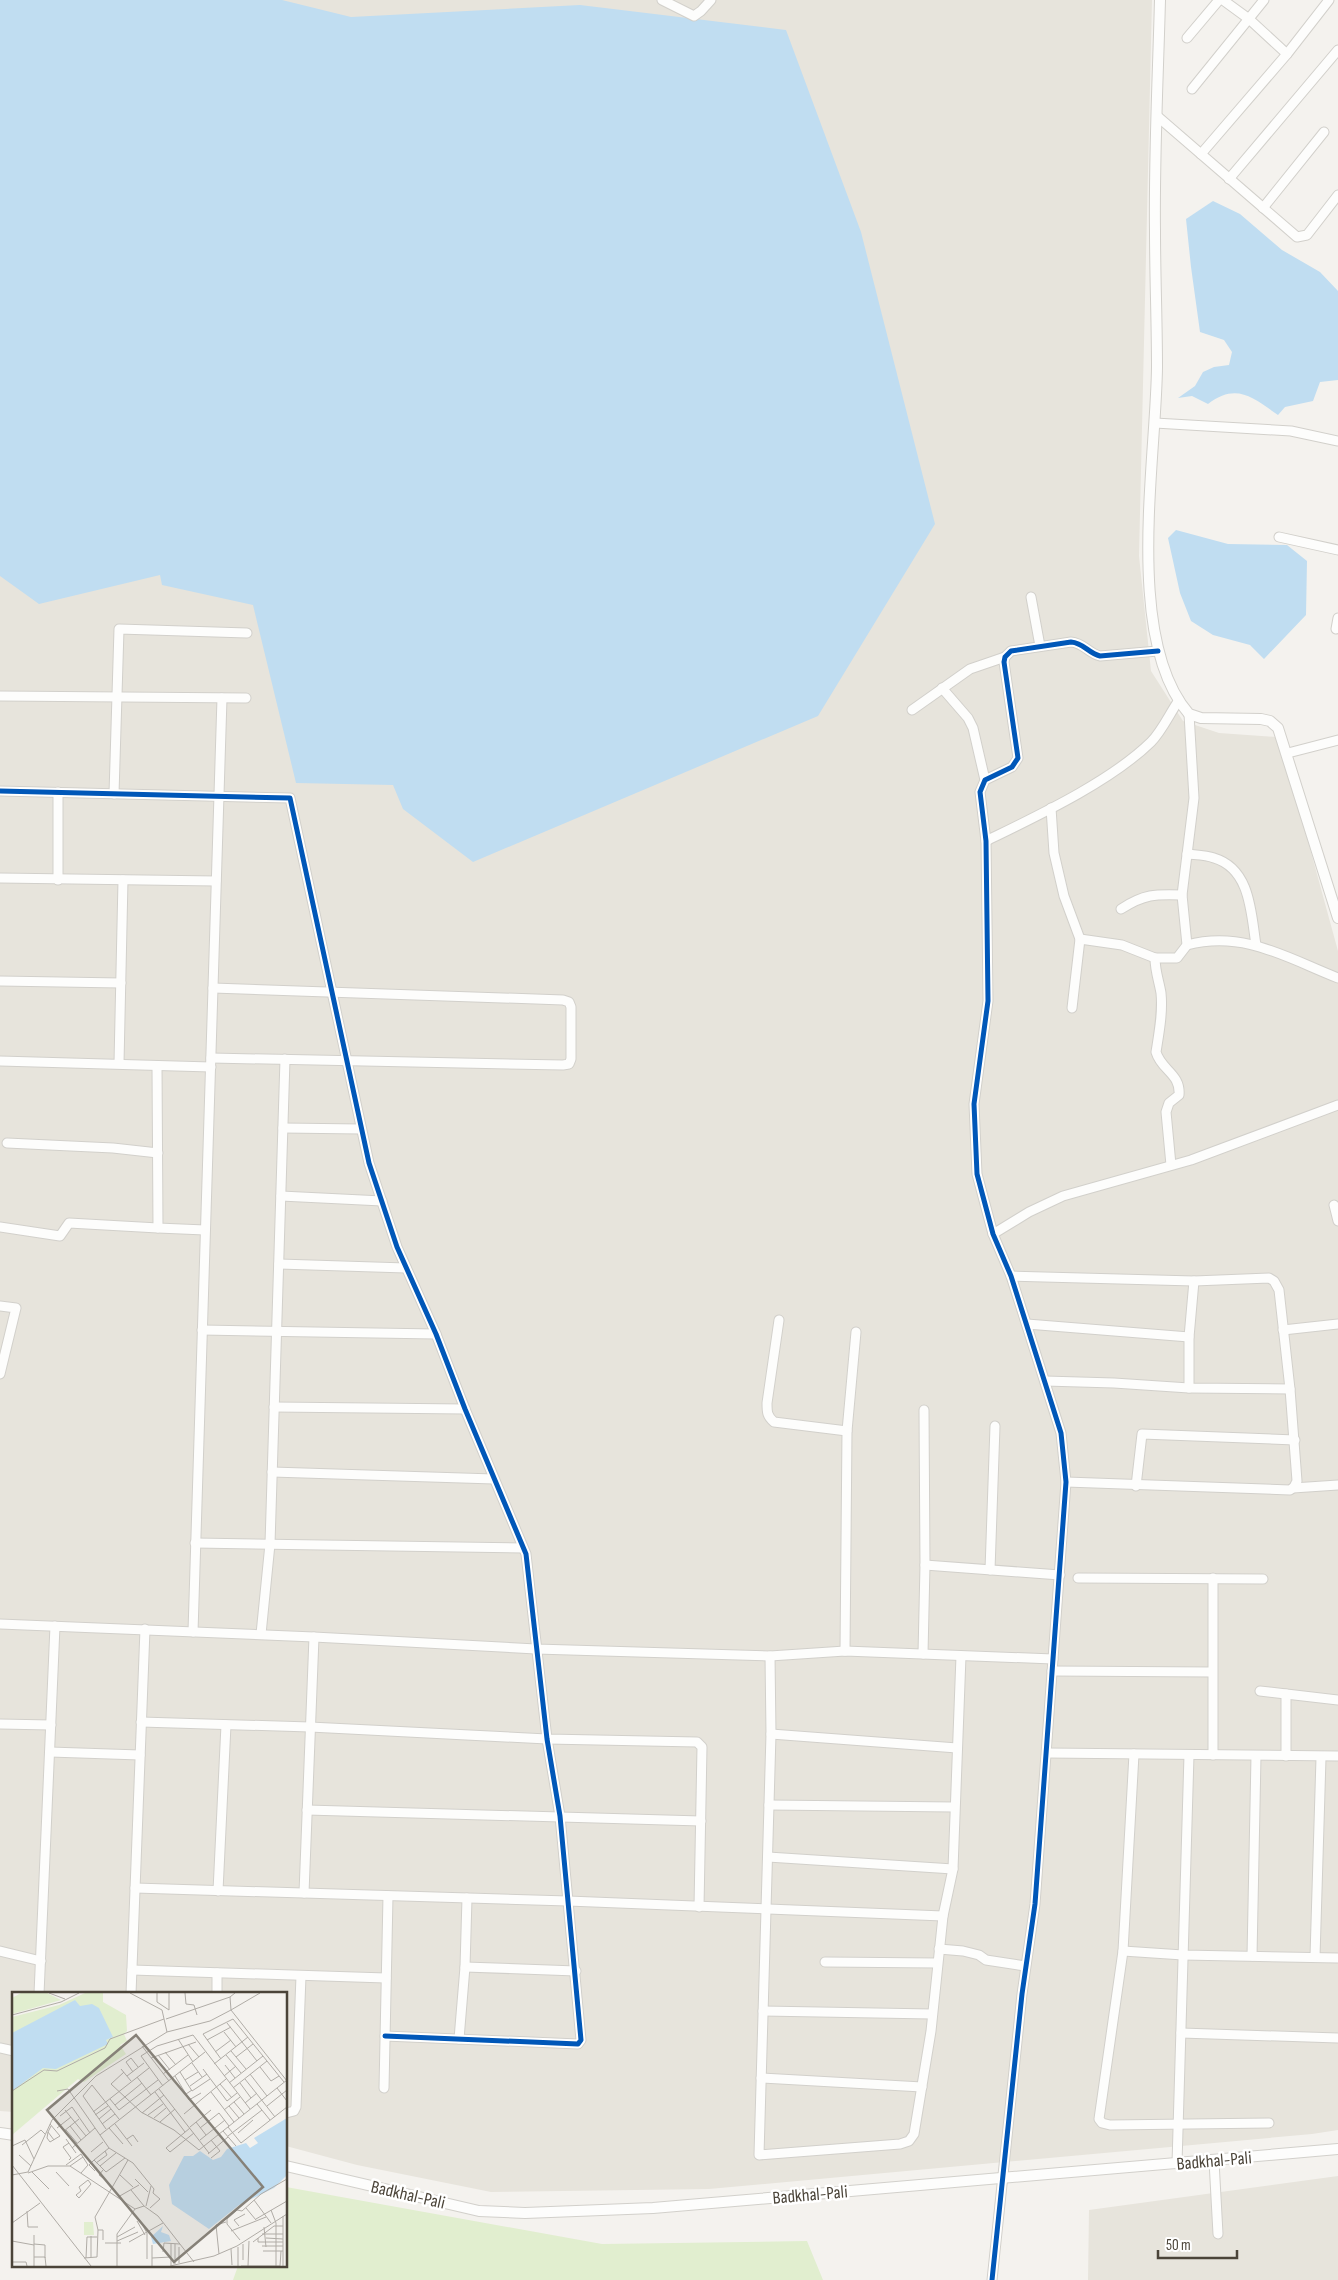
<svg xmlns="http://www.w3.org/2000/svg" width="1338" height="2280" viewBox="0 0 1338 2280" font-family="'Sofia Sans Condensed',sans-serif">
	<rect width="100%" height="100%" fill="#f4f2ee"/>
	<g fill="#e7e4dc">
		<polygon points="0,0 1152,0 1139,556 1151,671 1183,721 1219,733 1276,737 1285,757 1338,951 1338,2130 1312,2134 709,2189 491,2192 357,2165 286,2146 286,1994 14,1994 14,2112 0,2111"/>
		<polygon points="1338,2176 1338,2280 1088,2280 1089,2210"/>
	</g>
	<polygon fill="#e1eecf" points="286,2187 602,2244 807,2241 823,2280 233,2280 238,2266 286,2266"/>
	<g fill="#c0ddf1">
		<polygon points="0,0 282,0 351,17 580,5 786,30 861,232 935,524 818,716 473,862 403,809 393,785 296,783 253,605 162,585 160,575 39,604 0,576"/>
		<path d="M1213,201L1240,214L1282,250L1320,272L1338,291V380L1320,382L1313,401L1285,407L1278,415C1253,398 1237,382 1208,404L1192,396L1178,398L1195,386L1203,372L1214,367L1229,365L1232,352L1224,340L1200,332L1191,267L1186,219Z"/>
		<polygon points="1176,530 1228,544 1287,545 1307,561 1306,615 1264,659 1250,645 1213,635 1191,621 1180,593 1168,538"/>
	</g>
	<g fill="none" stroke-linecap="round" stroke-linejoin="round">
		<g stroke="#d2d0cb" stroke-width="11">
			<g id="minor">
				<polyline points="662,0 694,16 701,11 711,0"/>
				<polyline points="1223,0 1249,19 1287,54"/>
				<polyline points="1187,38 1219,0"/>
				<polyline points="1192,89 1264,0"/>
				<polyline points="1157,116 1297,237 1307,235 1338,195"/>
				<polyline points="1201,154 1287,54 1329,0"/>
				<polyline points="1229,179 1338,50"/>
				<polyline points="1263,208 1324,132"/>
				<polyline points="1155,423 1291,431 1338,441"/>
				<polyline points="1279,537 1338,550"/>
				<polyline points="1031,597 1040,646"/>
				<polyline points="1336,629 1338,618"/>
				<polyline points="942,688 968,718 973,728 985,780"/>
				<polyline points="0,696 246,698"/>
				<polyline points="912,710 970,669 1005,657"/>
				<polyline points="1288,753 1338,740"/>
				<polyline points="0,791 290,798 369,1163 397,1247 436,1334 465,1409 526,1554 547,1739 560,1816 581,2040 578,2044 385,2036"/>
				<polyline points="114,794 119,629 247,633"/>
				<polyline points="1051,808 1054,853 1064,896 1080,939 1072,1008"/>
				<path d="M986,841C1037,816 1110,782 1151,742C1162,731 1170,713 1179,700"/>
				<path d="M1187,854C1196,855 1206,855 1214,858C1251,869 1251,914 1256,945"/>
				<polyline points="0,878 216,881"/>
				<polyline points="58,880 58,792"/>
				<path d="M1121,909C1144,894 1155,894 1182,895"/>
				<polyline points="1080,939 1122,945 1155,958 1177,958 1187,945 1182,895 1194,798 1189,714"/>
				<path d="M1187,945C1244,930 1287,958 1338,978"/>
				<path d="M1155,958C1155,971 1159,981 1161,993C1163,1012 1159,1033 1156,1052C1161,1070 1181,1074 1179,1095L1169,1103L1166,1112L1171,1165"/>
				<polyline points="0,981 121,983"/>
				<polyline points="211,1058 563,1065 569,1064 571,1059 571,1007 569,1002 563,1000 213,988"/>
				<polyline points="0,1061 211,1067"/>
				<polyline points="119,1063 123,880"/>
				<polyline points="157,1066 158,1228 205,1230"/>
				<polyline points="283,1128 361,1129"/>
				<polyline points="7,1143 113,1148 158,1153"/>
				<polyline points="281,1196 382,1201"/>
				<polyline points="1334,1205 1338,1221"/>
				<polyline points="0,1227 60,1236 69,1223 158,1228"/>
				<polyline points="993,1234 1029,1212 1063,1196 1191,1160 1338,1105"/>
				<polyline points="279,1264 406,1268"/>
				<polyline points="1011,1276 1194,1281 1269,1278 1274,1281 1279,1290 1290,1389 1189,1388 1114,1383 1045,1381"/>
				<polyline points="0,1306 16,1308 0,1374"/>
				<path d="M779,1320L767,1403C767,1412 767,1416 774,1422L847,1431"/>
				<polyline points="1027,1324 1189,1337"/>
				<polyline points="202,1330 436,1334"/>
				<polyline points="1283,1330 1338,1324"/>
				<polyline points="1189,1388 1189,1337 1194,1281"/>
				<polyline points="274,1407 465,1409"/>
				<polyline points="272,1472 494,1479"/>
				<polyline points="1066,1482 1290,1490 1294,1487 1297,1481 1290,1389"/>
				<polyline points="1136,1486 1142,1434 1295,1440"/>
				<polyline points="1293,1488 1338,1485"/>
				<polyline points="195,1543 523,1548"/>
				<polyline points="925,1565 1060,1575"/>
				<polyline points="990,1570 995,1426"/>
				<polyline points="1078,1578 1263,1579"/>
				<polyline points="0,1624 314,1637 536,1649 770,1656 845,1651 1053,1659"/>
				<polyline points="193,1632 222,698"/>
				<polyline points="261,1634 270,1544 285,1059"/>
				<polyline points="845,1651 847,1431 856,1332"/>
				<polyline points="923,1654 925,1565 924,1410"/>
				<polyline points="770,1656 771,1734 759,2155 900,2144 909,2141 914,2134 931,2031 943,1916 953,1869 961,1656"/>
				<polyline points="1052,1671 1212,1672"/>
				<polyline points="1260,1691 1338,1700"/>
				<polyline points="1286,1694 1286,1756"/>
				<polyline points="141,1722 310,1727 547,1739 697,1742 702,1747 699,1907"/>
				<polyline points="0,1724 51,1725"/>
				<polyline points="771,1734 957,1748"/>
				<polyline points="50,1752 140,1755"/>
				<polyline points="1047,1753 1338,1756"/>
				<polyline points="1134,1754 1123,1951 1099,2119 1102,2123 1110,2125 1269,2123"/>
				<polyline points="1213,1755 1213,1578"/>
				<polyline points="769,1805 954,1807"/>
				<polyline points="307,1810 701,1821"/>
				<polyline points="768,1857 953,1869"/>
				<polyline points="135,1888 568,1901 943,1916"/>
				<polyline points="218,1891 226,1725"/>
				<polyline points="304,1893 314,1637"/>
				<polyline points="939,1949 963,1951 979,1955 986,1960 1025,1966"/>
				<polyline points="0,1951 41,1961"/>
				<polyline points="1123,1951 1183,1955 1338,1958"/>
				<polyline points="1252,1956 1256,1756"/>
				<polyline points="1315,1957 1321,1758"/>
				<polyline points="825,1962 937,1963"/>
				<polyline points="465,1967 576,1971"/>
				<polyline points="132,1970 386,1978"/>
				<polyline points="39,1994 55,1626"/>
				<polyline points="131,1994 145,1629"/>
				<polyline points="217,1994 217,1973"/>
				<polyline points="763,2011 932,2014"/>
				<polyline points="1181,2033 1338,2038"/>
				<polyline points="459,2039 465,1967 467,1898"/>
				<polyline points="0,2048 14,2051"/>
				<polyline points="761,2078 922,2087"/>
				<polyline points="384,2088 388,1896"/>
				<polyline points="286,2113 294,2111 296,2107 301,1976"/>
				<polyline points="1214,2161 1218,2234"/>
				<polyline points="1177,2164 1189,1755"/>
				<path d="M992,2280L1022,1994L1035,1904L1066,1482L1061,1433L1011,1276L993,1234L977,1174L974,1104L988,1001L986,841L980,792L985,780L1012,767L1018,758L1004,662L1005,657L1011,651L1071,642C1084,643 1088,653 1100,656L1158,651"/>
			</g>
		</g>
		<g stroke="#d2d0cb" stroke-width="12">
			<g id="tertiary">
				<path d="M1160,0C1158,77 1154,154 1155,231C1155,276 1157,322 1157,367C1156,462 1124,639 1189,714L1201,718L1261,719L1270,721L1278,728L1338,918"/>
				<polyline points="0,2133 14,2135"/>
				<polyline points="286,2166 479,2211 525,2213 653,2208 1338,2149"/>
			</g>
		</g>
		<use href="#minor" stroke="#fdfdfc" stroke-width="9"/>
		<use href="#tertiary" stroke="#fdfdfc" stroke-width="10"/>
		<g stroke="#fff" stroke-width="8">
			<g id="cycleway">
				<polyline points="0,791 290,798 369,1163 397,1247 436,1334 465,1409 526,1554 547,1739 560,1816 581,2040 578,2044 385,2036"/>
				<path d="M992,2280L1022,1994L1035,1904L1066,1482L1061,1433L1011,1276L993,1234L977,1174L974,1104L988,1001L986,841L980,792L985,780L1012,767L1018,758L1004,662L1005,657L1011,651L1071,642C1084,643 1088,653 1100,656L1158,651"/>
			</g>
		</g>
		<use href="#cycleway" stroke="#0057b8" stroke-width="5"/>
	</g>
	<g text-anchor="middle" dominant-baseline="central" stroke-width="5" stroke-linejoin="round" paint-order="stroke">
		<g font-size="18" fill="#4b4439" stroke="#fff">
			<text transform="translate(1214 2161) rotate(-5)">Badkhal-Pali</text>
			<text transform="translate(408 2195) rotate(13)">Badkhal-Pali</text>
			<text transform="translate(810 2195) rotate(-5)">Badkhal-Pali</text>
		</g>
	</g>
	<g transform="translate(12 1992)">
		<rect width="275" height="275" fill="#f4f2ee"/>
		<path d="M9,1H35L49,8L0,22V6ZM73,1H91V10L114,23L115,39L112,42L115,49L108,53L114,62L72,90L66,87L0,143V25L47,13ZM72,230H81L82,243H72Z" fill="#e1eecf"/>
		<path d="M63,8L68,14L80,12L87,16L101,45L94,48L96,52L44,77L31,76L0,99V41ZM275,126V183L262,196L227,213L197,237L160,212L157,193L172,164H181L188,159L201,168L209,165L215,157L234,151L238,156L246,151L242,146ZM151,234L149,240L157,243L159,249L141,252L139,245Z" fill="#c0ddf1"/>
		<path fill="none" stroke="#b0aca6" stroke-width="1" d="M37,1L53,7M118,1L150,18L155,40L198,29L219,18L275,89M145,1V10L157,18V1M173,1L174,12L182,13L185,23M218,5L219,18L248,1M0,23L49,10L67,1M154,27L218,5L223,1M215,31L245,69M212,40L224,55M166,47L181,70M195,48L219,35M176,52L187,65M130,54L157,89M219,59L234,77M153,60L164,73M203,60L219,48M146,63L158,78M214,63L229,81M224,65L241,52M139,66L184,50M209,67L191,42L221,27L272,90M180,71L190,85M202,72L236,45M213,73L223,86M248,75L259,89L267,84M109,77L119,89M191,77L215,109L225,101M112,80L99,92L129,120L162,138L187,158L275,88M121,80L114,70L119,66L126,75M168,80L180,99L198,87M151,82L176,63M238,82L255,104M115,84L132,71M163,84L174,102M212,84L224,74M125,85L139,103M233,87L263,125M173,88L186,80M217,91L251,64M228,91L239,106M208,92L220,106M151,94L129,64L145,54L181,43L238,117M178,94L195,82M221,96L255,69M265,96L275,109M147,97L197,161M180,98L174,102L177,108L189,101M0,99L32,78L45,79L93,56L98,47L152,27M45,99L56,97L97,156L121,171L142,197L141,201L148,207L138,216M143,100L173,140M199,100L222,130M98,107L107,118L146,88M222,110L232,122M233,111L245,101M245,112L258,128M103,113L130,91M217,114L227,126M255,114L275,98M53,118L74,144M212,118L228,105M81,120L137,76M130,121L152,103M172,122L214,87M83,123L96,114M136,123L151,112M48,124L60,115L78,141M142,126L154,116M87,127L99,117M148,130L163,117M184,130L194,143M90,132L103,122M103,132L120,154M39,134L36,140L42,148M58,134L69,148M178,135L199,118M216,135L229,151L275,115M45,136L59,125M97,136L111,152M178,136L154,156L158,160L182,141M188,136L207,121L217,134M94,137L71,104L80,93L107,127M54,138L65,151M52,139L67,127M211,139L224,154M36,140L35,146L38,150L48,144L38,132M226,141L241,128M88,143L193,60M216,144L250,118M54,147L64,161M115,147L121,143L126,150M188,148L213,128M199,148L208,159L199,166M10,153L29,138L33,142M0,154L13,148L22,167M60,156L83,136M79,160L91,150M104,161L88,174L94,180L113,166M196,162L216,145M7,163L19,174M57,168L59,166L51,155L57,151M82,168L77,173L83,179M84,171L95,163L93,159M0,173L79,274M54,173L69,162L76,173L69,181M58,174L71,165M88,174L82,168L97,156M91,178L87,183L95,189M20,180L37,197M44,180L57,194M16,181L36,174H58L123,217M0,183L16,180L40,128L84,84L155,40M108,183L121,195M123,187L136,200M119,198L132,214M106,205L127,193M67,206L64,203L69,199L67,195L76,188L79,192M67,206L79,192M242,208L259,231M134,214L139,194M234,216L244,228M259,218L264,231V274M15,219L16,235H26M127,227L135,241V267M244,227L275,209M125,229L133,243M0,231L28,211M227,234L222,228L233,222M252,235L254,255M86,238L83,225L116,168M219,239L254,225M250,242H271M22,243V274M79,244V265M105,245L123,235M246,246V250H271M254,246L271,247M228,248L215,232V227L225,218L230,219L249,202L275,187M0,249L22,253M105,249L126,240M117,250L151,231M241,250L262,234H271M93,251H109M22,252L33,253V266M163,252V272M250,254H271M167,255V271M226,255V274M219,257L220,273M251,259H271M151,260L152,251L168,252M207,262L204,233L214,230M22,265H33L34,274M72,266L85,265L86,238H91V248M74,266L75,245H85M140,266L159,265M231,268V252M0,270H14L15,274M159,273V252M105,274V242L123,217L132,214L146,224L182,270M140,274V253M158,274L202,264L225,254L275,222M229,274H268M236,274L237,249M268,274L269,259M271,274V224"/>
		<path fill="#868178" fill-opacity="0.15" stroke="#868178" stroke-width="2.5" d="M124,43L251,195L162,270L35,118Z"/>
		<rect width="275" height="275" fill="none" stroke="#4b4439" stroke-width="2.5"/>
	</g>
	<path d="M1158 2250v8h79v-8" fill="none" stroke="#4b4439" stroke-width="2.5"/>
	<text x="1166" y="2250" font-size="15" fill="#4b4439" stroke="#ffffff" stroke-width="4" paint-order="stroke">50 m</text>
</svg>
